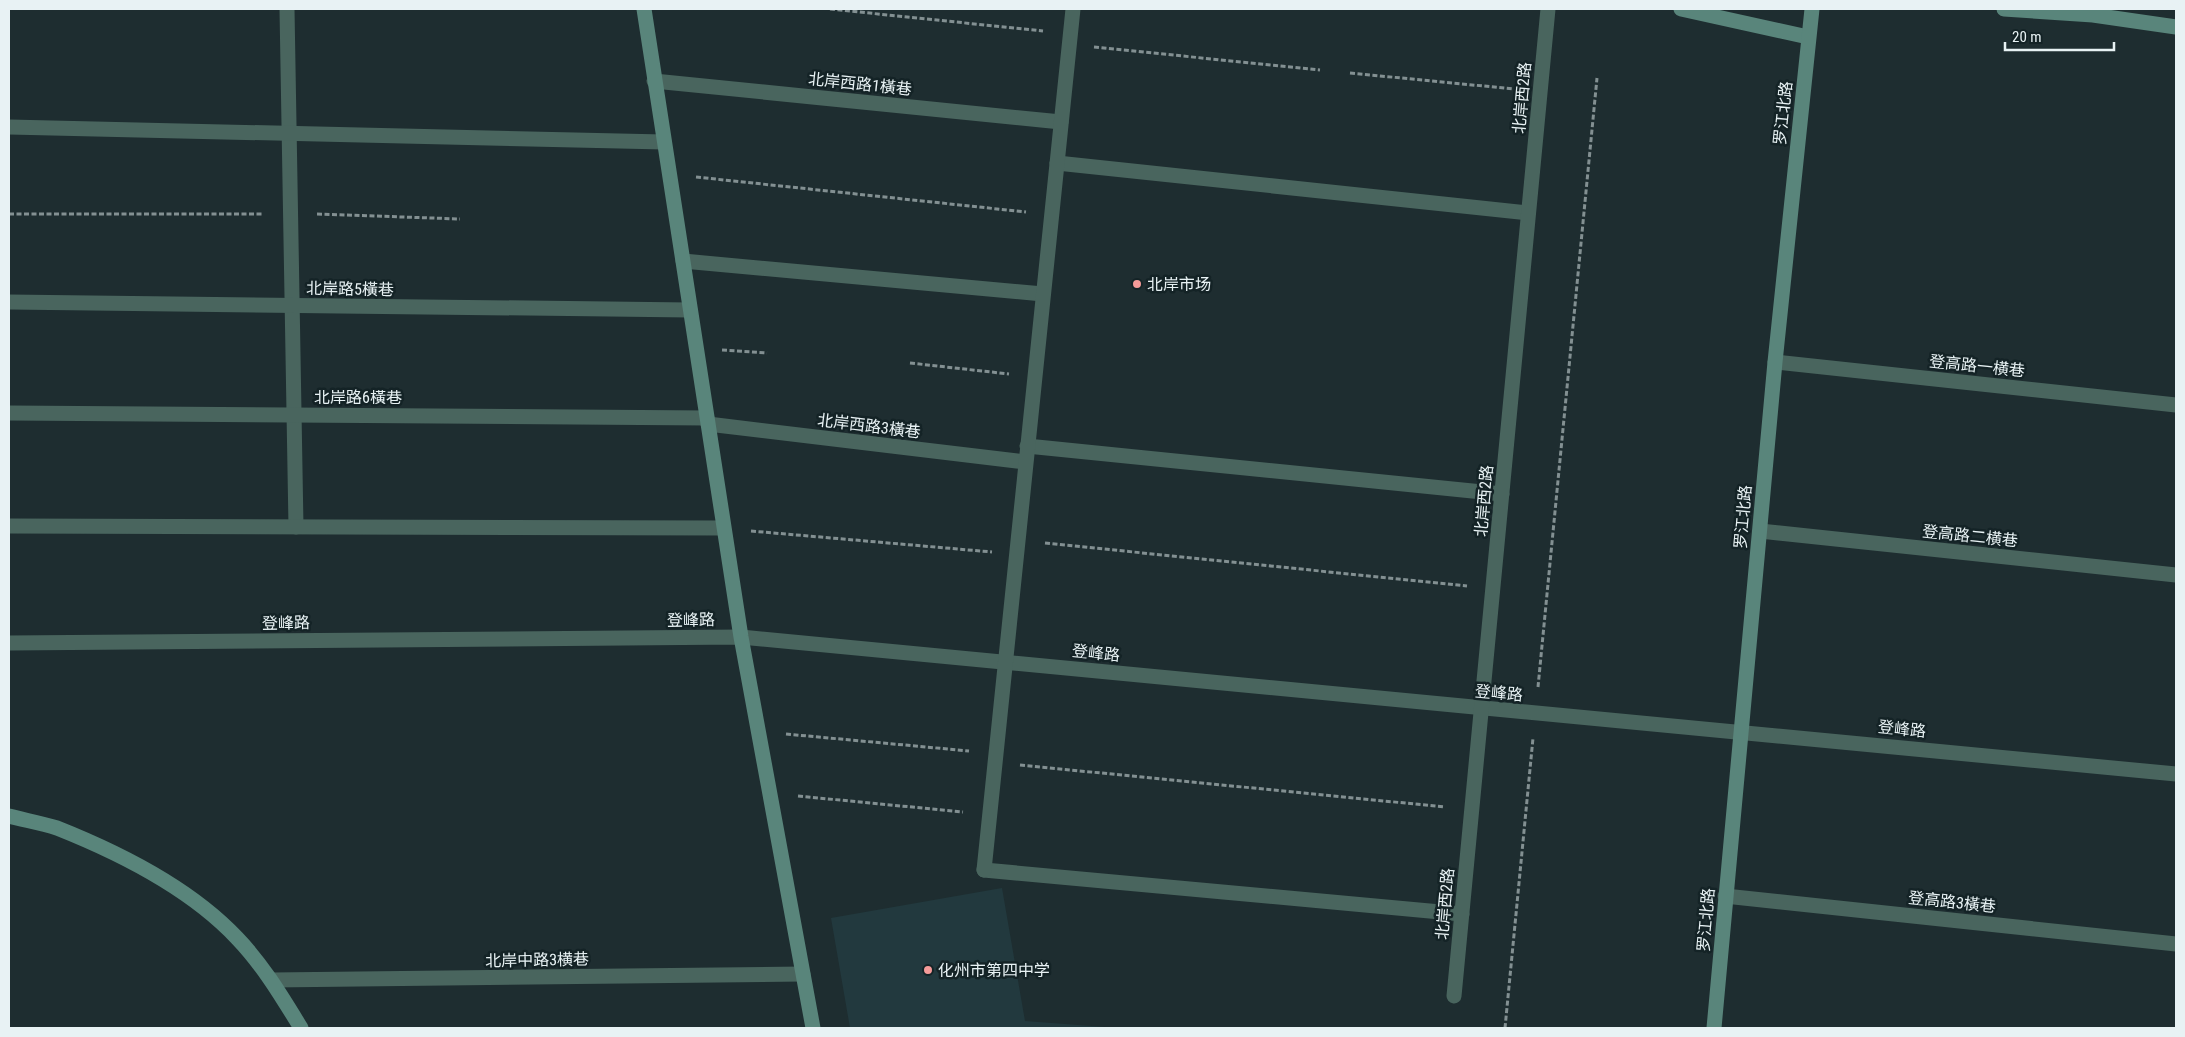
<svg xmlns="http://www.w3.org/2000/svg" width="2185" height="1037" viewBox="0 0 2185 1037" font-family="'Roboto Condensed','Noto Sans SC',sans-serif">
	<rect width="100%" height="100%" fill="#1e2d30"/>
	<polygon fill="#22393e" points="1002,888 1025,1021 1118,1028 850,1028 831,918"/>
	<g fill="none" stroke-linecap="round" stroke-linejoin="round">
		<g stroke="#839092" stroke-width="3" stroke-dasharray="5 2.5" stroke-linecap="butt">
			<polyline points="830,9 1043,31"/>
			<polyline points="1094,47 1320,70"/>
			<polyline points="1350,73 1514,89"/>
			<polyline points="696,177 1026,212"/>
			<polyline points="9,214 263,214"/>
			<polyline points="317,214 460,219"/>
			<polyline points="722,350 767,353"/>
			<polyline points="910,363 1009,374"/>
			<polyline points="751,531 992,552"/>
			<polyline points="1045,543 1467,586"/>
			<polyline points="1538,687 1597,78"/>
			<polyline points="786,734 969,751"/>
			<polyline points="1020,765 1445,807"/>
			<polyline points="798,796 963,812"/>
			<polyline points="1505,1028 1533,738"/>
		</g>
		<g stroke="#49655e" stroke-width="15">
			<polyline points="654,81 1061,122"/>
			<polyline points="1057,163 1528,213"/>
			<polyline points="683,261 1043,294"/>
			<polyline points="708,424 1025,462"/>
			<polyline points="984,870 1462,914"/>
		</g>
		<g stroke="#49655e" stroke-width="15">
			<polyline points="287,9 296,527"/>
			<polyline points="9,127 664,142"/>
			<polyline points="9,302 690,310"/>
			<polyline points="1775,362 2176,405"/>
			<polyline points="9,413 707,418"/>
			<polyline points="1027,446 1502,494"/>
			<polyline points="9,526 723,528"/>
			<polyline points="1760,531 2176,575"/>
			<polyline points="9,643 741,637 2176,774"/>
			<polyline points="984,870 1073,9"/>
			<polyline points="1725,896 2176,944"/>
			<polyline points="272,980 803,974"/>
			<polyline points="1454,996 1548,9"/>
		</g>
		<g stroke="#59857b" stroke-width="15">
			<polyline points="644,9 741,637 813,1028"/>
			<polyline points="1681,9 1808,37"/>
			<polyline points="2004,9 2093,15 2176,27"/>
			<path d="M9,816C24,820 41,823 57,828C120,853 190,888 237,938C263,965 282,997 301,1028"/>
			<polyline points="1714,1028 1775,362 1812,9"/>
		</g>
	</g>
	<g fill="#f59b99" stroke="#142326" stroke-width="2">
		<circle cx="1137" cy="284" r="5"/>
		<circle cx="928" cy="970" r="5"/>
	</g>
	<g text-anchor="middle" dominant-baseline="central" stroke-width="5" stroke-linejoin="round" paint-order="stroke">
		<g font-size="16" fill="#e8f2f4" stroke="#142326">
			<text transform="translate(860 84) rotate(6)">北岸西路1橫巷</text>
			<text transform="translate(1522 98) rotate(-85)">北岸西2路</text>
			<text transform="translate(1783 113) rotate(-84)">罗江北路</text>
			<text transform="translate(350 289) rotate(1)">北岸路5橫巷</text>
			<text transform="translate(1977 366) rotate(6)">登高路一横巷</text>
			<text x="358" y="397">北岸路6橫巷</text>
			<text transform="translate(869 426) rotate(7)">北岸西路3橫巷</text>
			<text transform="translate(1484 501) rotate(-85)">北岸西2路</text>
			<text transform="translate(1743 517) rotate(-85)">罗江北路</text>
			<text transform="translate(1970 536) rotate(6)">登高路二横巷</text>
			<text transform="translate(691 620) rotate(-1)">登峰路</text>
			<text transform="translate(286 623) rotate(-1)">登峰路</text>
			<text transform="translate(1096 653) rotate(6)">登峰路</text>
			<text transform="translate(1499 693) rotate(5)">登峰路</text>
			<text transform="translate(1902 729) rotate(6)">登峰路</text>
			<text transform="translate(1952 902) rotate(6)">登高路3橫巷</text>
			<text transform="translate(1445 904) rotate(-85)">北岸西2路</text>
			<text transform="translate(1706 920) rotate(-85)">罗江北路</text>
			<text transform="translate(537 960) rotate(-1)">北岸中路3横巷</text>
		</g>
		<g font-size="16" fill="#e8f2f4" stroke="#142326" text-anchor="start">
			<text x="1147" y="284">北岸市场</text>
			<text x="938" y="970">化州市第四中学</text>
		</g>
	</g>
	<rect width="2185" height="1037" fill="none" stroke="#e8f2f4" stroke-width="20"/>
	<path d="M2005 42v8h109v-8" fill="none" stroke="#e8f2f4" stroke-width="2.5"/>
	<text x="2012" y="42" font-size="15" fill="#e8f2f4" stroke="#142326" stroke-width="4" paint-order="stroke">20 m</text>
</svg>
